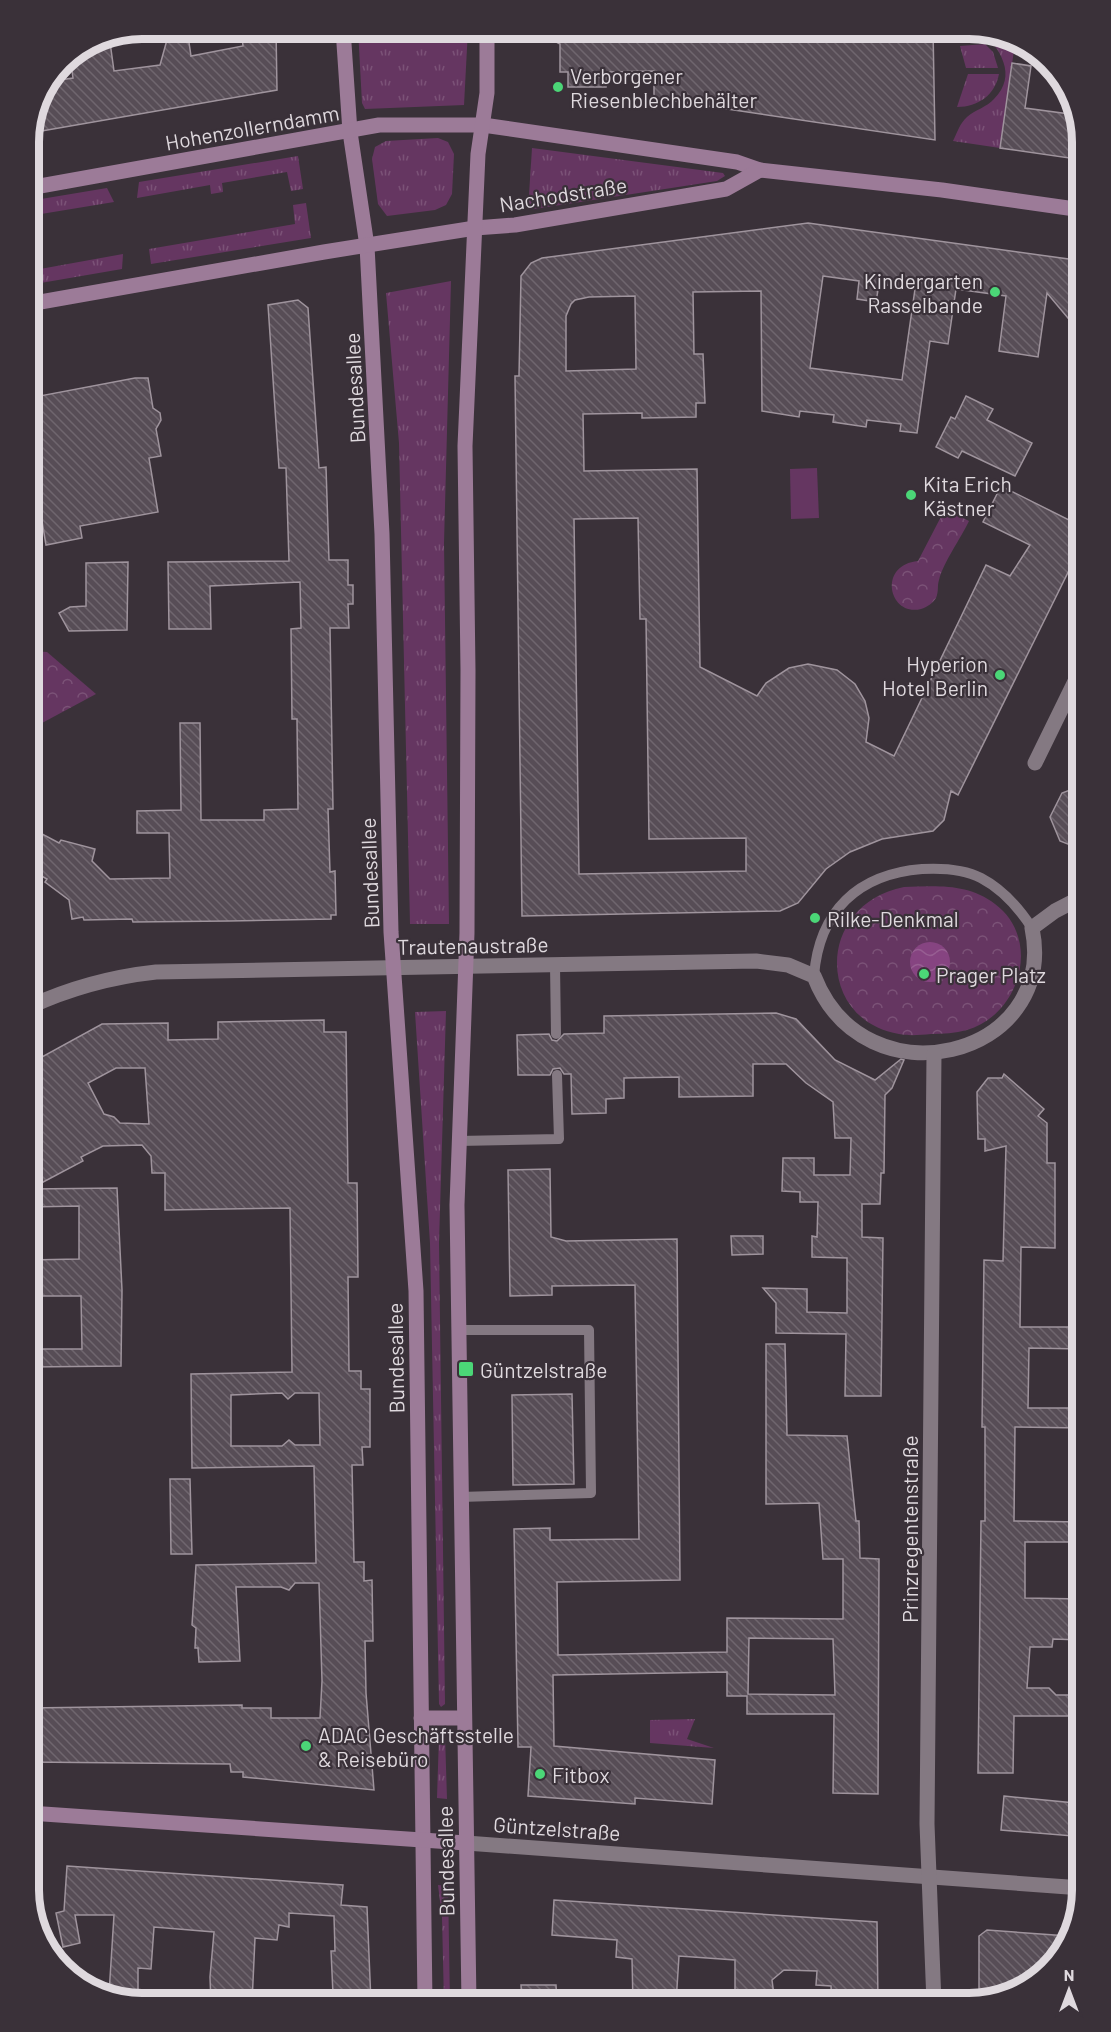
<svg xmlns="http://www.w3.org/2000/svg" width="1111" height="2032" viewBox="0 0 1111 2032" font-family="Barlow,sans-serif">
	<defs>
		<pattern id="grass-tufts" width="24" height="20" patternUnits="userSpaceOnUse" patternTransform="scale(1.5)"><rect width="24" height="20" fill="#653661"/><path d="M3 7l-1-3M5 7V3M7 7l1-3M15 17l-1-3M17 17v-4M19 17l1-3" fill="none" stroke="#7b5277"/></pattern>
		<pattern id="park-crowns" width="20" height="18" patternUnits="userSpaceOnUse" patternTransform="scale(1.5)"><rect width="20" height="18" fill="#653661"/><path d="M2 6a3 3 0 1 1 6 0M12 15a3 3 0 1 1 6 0" fill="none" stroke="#7b5277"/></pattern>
		<pattern id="water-waves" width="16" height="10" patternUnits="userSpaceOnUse" patternTransform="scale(1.5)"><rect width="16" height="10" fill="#864481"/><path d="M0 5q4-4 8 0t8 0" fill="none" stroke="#975e92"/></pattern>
		<pattern id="building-back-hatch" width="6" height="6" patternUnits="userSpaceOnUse" patternTransform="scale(1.5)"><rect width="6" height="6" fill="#574d56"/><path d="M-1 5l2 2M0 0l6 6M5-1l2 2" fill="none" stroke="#6f666e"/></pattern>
	</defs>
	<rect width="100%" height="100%" fill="#3a3139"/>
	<g fill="url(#grass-tufts)">
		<polygon points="358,29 468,29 464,105 365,109 362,103"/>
		<path d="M981,30L1015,43L1000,148L953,141C957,133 960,123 967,117C975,110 987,107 994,99C1018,75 1000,49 981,30Z"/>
		<polygon points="985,44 993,52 998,68 966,68 960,46"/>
		<path d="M968,74H999C995,95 978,107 957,107Z"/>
		<polygon points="438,138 448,142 454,154 452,194 446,205 435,210 387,216 378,204 372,159 375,147 386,141"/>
		<polygon points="532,148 723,173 725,176 717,181 528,210"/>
		<polygon points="298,156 303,189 291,191 287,172 222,183 223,192 211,194 210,185 137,198 139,182"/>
		<polygon points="107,188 114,202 29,216 29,201"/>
		<polygon points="306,203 311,238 151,264 149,249 295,224 293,205"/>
		<polygon points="123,254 122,269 29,285 29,271"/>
		<polygon points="451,281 444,543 449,924 410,924 399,443 386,293"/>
		<polygon points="446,1011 439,1243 445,1704 441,1707 439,1704 430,1243 415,1012"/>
		<polygon points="695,1719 687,1739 714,1748 650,1743 650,1720"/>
		<polygon points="442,1733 445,1736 447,1799 437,1798 439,1737"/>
		<polygon points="438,1885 448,1886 450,2003 444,2003 442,1917"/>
	</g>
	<g fill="url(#park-crowns)">
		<path d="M945,509L969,521C961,538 943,563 939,580C937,586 939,591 936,598C933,603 927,607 921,609C889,617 877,565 918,561Z"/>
		<polygon points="29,651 47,652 96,694 29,730"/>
		<path d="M904,887C936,886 968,883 995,904C1043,940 1019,1015 967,1030C955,1033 943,1034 931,1034C920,1035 909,1036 899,1034C816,1020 815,905 904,887Z"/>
	</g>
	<polygon fill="#653661" points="817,468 819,518 791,519 790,469"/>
	<circle fill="url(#water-waves)" cx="930" cy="962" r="20"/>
	<g fill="url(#building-back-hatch)" stroke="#9f949d" stroke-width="1.5" fill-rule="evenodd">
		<polygon points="170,29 187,29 191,56 243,46 241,29 276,29 277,90 30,133 53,81 73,78 70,56 99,37 109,35 114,71 160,65"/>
		<polygon points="532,29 933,29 935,140 654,98 654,71 606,72 606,87 568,87 568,72 560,72 560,44"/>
		<polygon points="1012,63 1031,66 1025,108 1077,115 1083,142 1083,160 1000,148"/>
		<path d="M808,223L1083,261V336L1047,293L1038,357L999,351L1006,296L956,289L948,344L930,341L917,433L900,431L901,424L867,420L866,427L833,422L834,415L800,411L799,417L762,411L761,291L693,292L694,354H703L705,403H696V417L642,418V413L583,414L584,471L697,469L700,667L757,696L766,683L789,668L808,664L837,670L855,684L865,701L869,718L866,742L894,756L986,565L1010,576L1030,545L983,522L1001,486L1083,527V542L958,795L951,791L944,820L933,831L882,839L850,852L826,869L798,903L780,911L522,916L515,376H519L521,276L531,263L542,258ZM823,276L859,281L857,299L876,302L879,284L915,289L902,380L810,368ZM635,296L636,369L566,371V316L571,304L575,300L589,297ZM638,518L640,619H646L649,839L746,838V871L579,874L574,519Z"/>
		<polygon points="298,300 308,308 319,468 326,467 329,560 348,560 348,585 353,585 353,604 348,604 349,628 330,628 333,809 328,809 330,872 335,871 336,915 331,915 331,919 229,921 133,922 132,919 84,920 83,917 72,919 69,900 45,882 47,879 29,869 29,827 59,843 61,840 95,849 92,861 110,879 170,878 169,833 137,833 137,811 181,810 180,723 200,723 201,820 264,820 264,810 298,809 297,719 292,719 291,629 301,628 300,582 210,586 211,629 169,629 168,562 289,561 286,468 279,468 268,305"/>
		<polygon points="135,378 148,378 153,408 160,413 161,420 156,429 161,456 149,458 158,512 80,526 82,538 46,545 35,480 29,479 29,398"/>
		<polygon points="966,396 993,409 987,420 1032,443 1015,476 962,451 958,458 936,447 951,417 955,419"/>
		<polygon points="128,562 127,630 69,631 59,613 70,607 86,606 86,563"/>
		<polygon points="1083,785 1083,850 1060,841 1050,817 1062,793"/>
		<polygon points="776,1013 796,1019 835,1060 875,1080 901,1059 904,1060 892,1088 885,1095 884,1173 881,1173 880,1204 862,1204 862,1237 883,1238 881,1396 845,1396 846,1334 776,1333 776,1303 763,1288 807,1289 807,1312 847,1313 847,1258 812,1257 812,1236 817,1237 818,1202 800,1202 800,1192 782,1191 783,1158 814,1158 814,1175 850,1175 851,1138 835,1138 833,1102 806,1083 786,1064 753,1064 753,1096 679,1097 679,1077 624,1078 624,1098 606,1099 606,1113 572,1114 571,1074 564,1074 560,1068 553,1069 550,1075 518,1075 517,1035 549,1034 552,1040 557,1041 564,1034 604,1033 604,1016"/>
		<path d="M324,1020V1032H346L348,1183H357L358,1277H348L349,1371H361V1389H370V1447H362L363,1465H352L354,1562H364V1581L372,1580L373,1641H365L366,1693L374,1790L243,1777V1772H231L230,1764L29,1762V1708L242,1705V1708H271V1718H320L322,1681L319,1583H295L289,1590L281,1587H236L240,1661L199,1662L198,1648H195L196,1628L192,1625L196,1565L316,1563L314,1466L192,1468L191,1374L292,1372L290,1208L165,1210V1173H152L151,1156L142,1145L103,1146L81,1157L83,1161L30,1189L117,1188L122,1290L121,1366L29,1367V1349H82L81,1296H29V1260L79,1259V1206L29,1207V1080L35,1076L29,1064L102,1024L168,1023V1040L218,1039V1022ZM116,1068H145L149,1124L120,1123L114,1117L104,1114L88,1083ZM282,1393L288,1399L295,1393H319L320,1445H295L289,1440L282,1446H231V1395Z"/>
		<polygon points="1004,1074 1044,1109 1038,1116 1047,1123 1047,1163 1055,1163 1055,1248 1021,1247 1020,1327 1082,1327 1082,1349 1029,1348 1028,1408 1082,1408 1082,1428 1015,1427 1014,1521 1082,1522 1082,1542 1025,1542 1025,1598 1082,1599 1082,1640 1053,1639 1052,1647 1030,1647 1027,1688 1049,1688 1056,1695 1082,1695 1082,1716 1014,1716 1013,1773 978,1773 981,1521 985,1521 985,1427 982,1427 984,1260 1003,1261 1006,1146 985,1151 985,1139 978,1139 977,1092 988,1078 1002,1078"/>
		<path d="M550,1169L551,1237L566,1241L677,1239L680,1580L557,1582L558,1655L727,1652V1618L843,1619V1559H823L819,1503L766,1504V1344H785L787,1435L847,1436L856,1521H859L860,1558L879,1559L878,1794L833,1793L834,1714H747V1696H727V1672L553,1675L554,1746L715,1760L712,1804L635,1798V1804L528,1796L531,1747H518L514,1529L550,1528V1540L639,1539L635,1285L552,1286V1295L510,1296L508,1170ZM749,1638L833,1639L835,1695L748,1694Z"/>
		<polygon points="731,1236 763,1236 763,1254 732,1255"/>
		<polygon points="572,1394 574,1484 513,1485 512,1395"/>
		<polygon points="170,1479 190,1479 192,1554 171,1554"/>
		<polygon points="1004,1796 1075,1803 1073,1836 1001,1830"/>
		<polygon points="67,1866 343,1885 341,1905 367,1907 371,2003 336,2003 336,1994 333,1994 331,1951 335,1951 334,1916 289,1913 289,1927 279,1925 277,1940 255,1938 252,2003 211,2003 210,1977 214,1932 154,1927 151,1969 138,1968 138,2003 109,1994 114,1915 75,1915 80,1943 63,1947 56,1913 64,1911"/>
		<polygon points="554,1900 877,1922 878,2003 832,2003 831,1986 816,1985 817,1971 784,1970 772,1980 775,2003 731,2003 735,1993 735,1960 679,1956 676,2003 633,2003 632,1959 616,1957 617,1940 552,1935"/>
		<polygon points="987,1930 1068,1936 1063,1953 1013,1995 979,2001 979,1936"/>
		<polygon points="521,1985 556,1985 557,2003 522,2003"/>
	</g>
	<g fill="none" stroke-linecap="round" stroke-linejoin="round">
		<g stroke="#847982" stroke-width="10">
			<polyline points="555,965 556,1034"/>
			<path d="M814,976C819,911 858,874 922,869C941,868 964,869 981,878C1002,889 1019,908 1032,928"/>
			<polyline points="458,1141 559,1139 557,1075"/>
			<polyline points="458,1330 589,1330 591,1493 460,1497"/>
		</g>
		<g stroke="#847982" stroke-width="15">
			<polyline points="1035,763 1082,667"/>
			<path d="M29,1007C70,988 110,977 156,972L756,961L788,965L814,976C864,1106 1059,1058 1032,928L1055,911L1082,897"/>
			<polyline points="466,1843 1082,1888"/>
			<polyline points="934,2003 927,1824 934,1054"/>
		</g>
		<g stroke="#9c7b98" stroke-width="15">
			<polyline points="343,29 350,132 367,246 382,534 391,932 416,1291 425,2003"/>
			<polyline points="29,188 379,125 483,125 737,162 760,170 942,190 1082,210"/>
			<polyline points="29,304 324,252 475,228 515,225 726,189 760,170"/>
			<polyline points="421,1718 464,1718"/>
			<polyline points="29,1813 466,1843"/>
			<polyline points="469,2003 457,1205 467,933 468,670 465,446 478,154 487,93 487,29"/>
		</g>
	</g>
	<g fill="#4bd677" stroke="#3a3139" stroke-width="2">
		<circle cx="558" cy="87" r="6"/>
		<circle cx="995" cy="292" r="6"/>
		<circle cx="911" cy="495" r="6"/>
		<circle cx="1000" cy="675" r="6"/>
		<circle cx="815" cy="918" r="6"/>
		<circle cx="924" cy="974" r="6"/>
		<rect x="458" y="1361" width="16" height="16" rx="3"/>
		<circle cx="306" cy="1746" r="6"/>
		<circle cx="540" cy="1774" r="6"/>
	</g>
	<g text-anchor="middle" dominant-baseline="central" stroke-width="4.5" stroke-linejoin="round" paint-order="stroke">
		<g font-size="21" fill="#dfd9de" stroke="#3a3139" text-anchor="start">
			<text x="570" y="75">Verborgener<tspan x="570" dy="24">Riesenblechbehälter</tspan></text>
			<text x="983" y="280" text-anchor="end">Kindergarten<tspan x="983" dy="24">Rasselbande</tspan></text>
			<text x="923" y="483">Kita Erich<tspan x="923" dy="24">Kästner</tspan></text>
			<text x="988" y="663" text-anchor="end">Hyperion<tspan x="988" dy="24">Hotel Berlin</tspan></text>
			<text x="827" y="918">Rilke-Denkmal</text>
			<text x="936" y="974">Prager Platz</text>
			<text x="480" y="1369">Güntzelstraße</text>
			<text x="318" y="1734">ADAC Geschäftsstelle<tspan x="318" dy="24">&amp; Reisebüro</tspan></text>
			<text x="552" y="1774">Fitbox</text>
		</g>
		<g font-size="21" fill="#dfd9de" stroke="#3a3139">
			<text transform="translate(252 127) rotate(-10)">Hohenzollerndamm</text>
			<text transform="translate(563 194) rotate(-9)">Nachodstraße</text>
			<text transform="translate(354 388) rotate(-93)">Bundesallee</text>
			<text transform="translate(369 873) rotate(-92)">Bundesallee</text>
			<text transform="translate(473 945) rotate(-1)">Trautenaustraße</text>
			<text transform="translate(395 1358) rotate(-91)">Bundesallee</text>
			<text transform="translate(909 1529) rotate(-90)">Prinzregentenstraße</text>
			<text transform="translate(557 1828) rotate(4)">Güntzelstraße</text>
			<text transform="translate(445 1861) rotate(-91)">Bundesallee</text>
		</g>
	</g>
	<path d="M0 0H1111V2032H0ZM142 39H969A103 103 0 0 1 1072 142V1890A103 103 0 0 1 969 1993H142A103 103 0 0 1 39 1890V142A103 103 0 0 1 142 39Z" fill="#3a3139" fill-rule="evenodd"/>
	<path fill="none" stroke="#dfd9de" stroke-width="8" d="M142 39H969A103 103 0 0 1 1072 142V1890A103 103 0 0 1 969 1993H142A103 103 0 0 1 39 1890V142A103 103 0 0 1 142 39Z"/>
	<g transform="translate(1069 1990)" stroke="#3a3139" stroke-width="4.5" paint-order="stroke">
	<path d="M0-4.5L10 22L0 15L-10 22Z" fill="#dfd9de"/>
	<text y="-9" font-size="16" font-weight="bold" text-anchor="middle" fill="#dfd9de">N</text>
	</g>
</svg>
